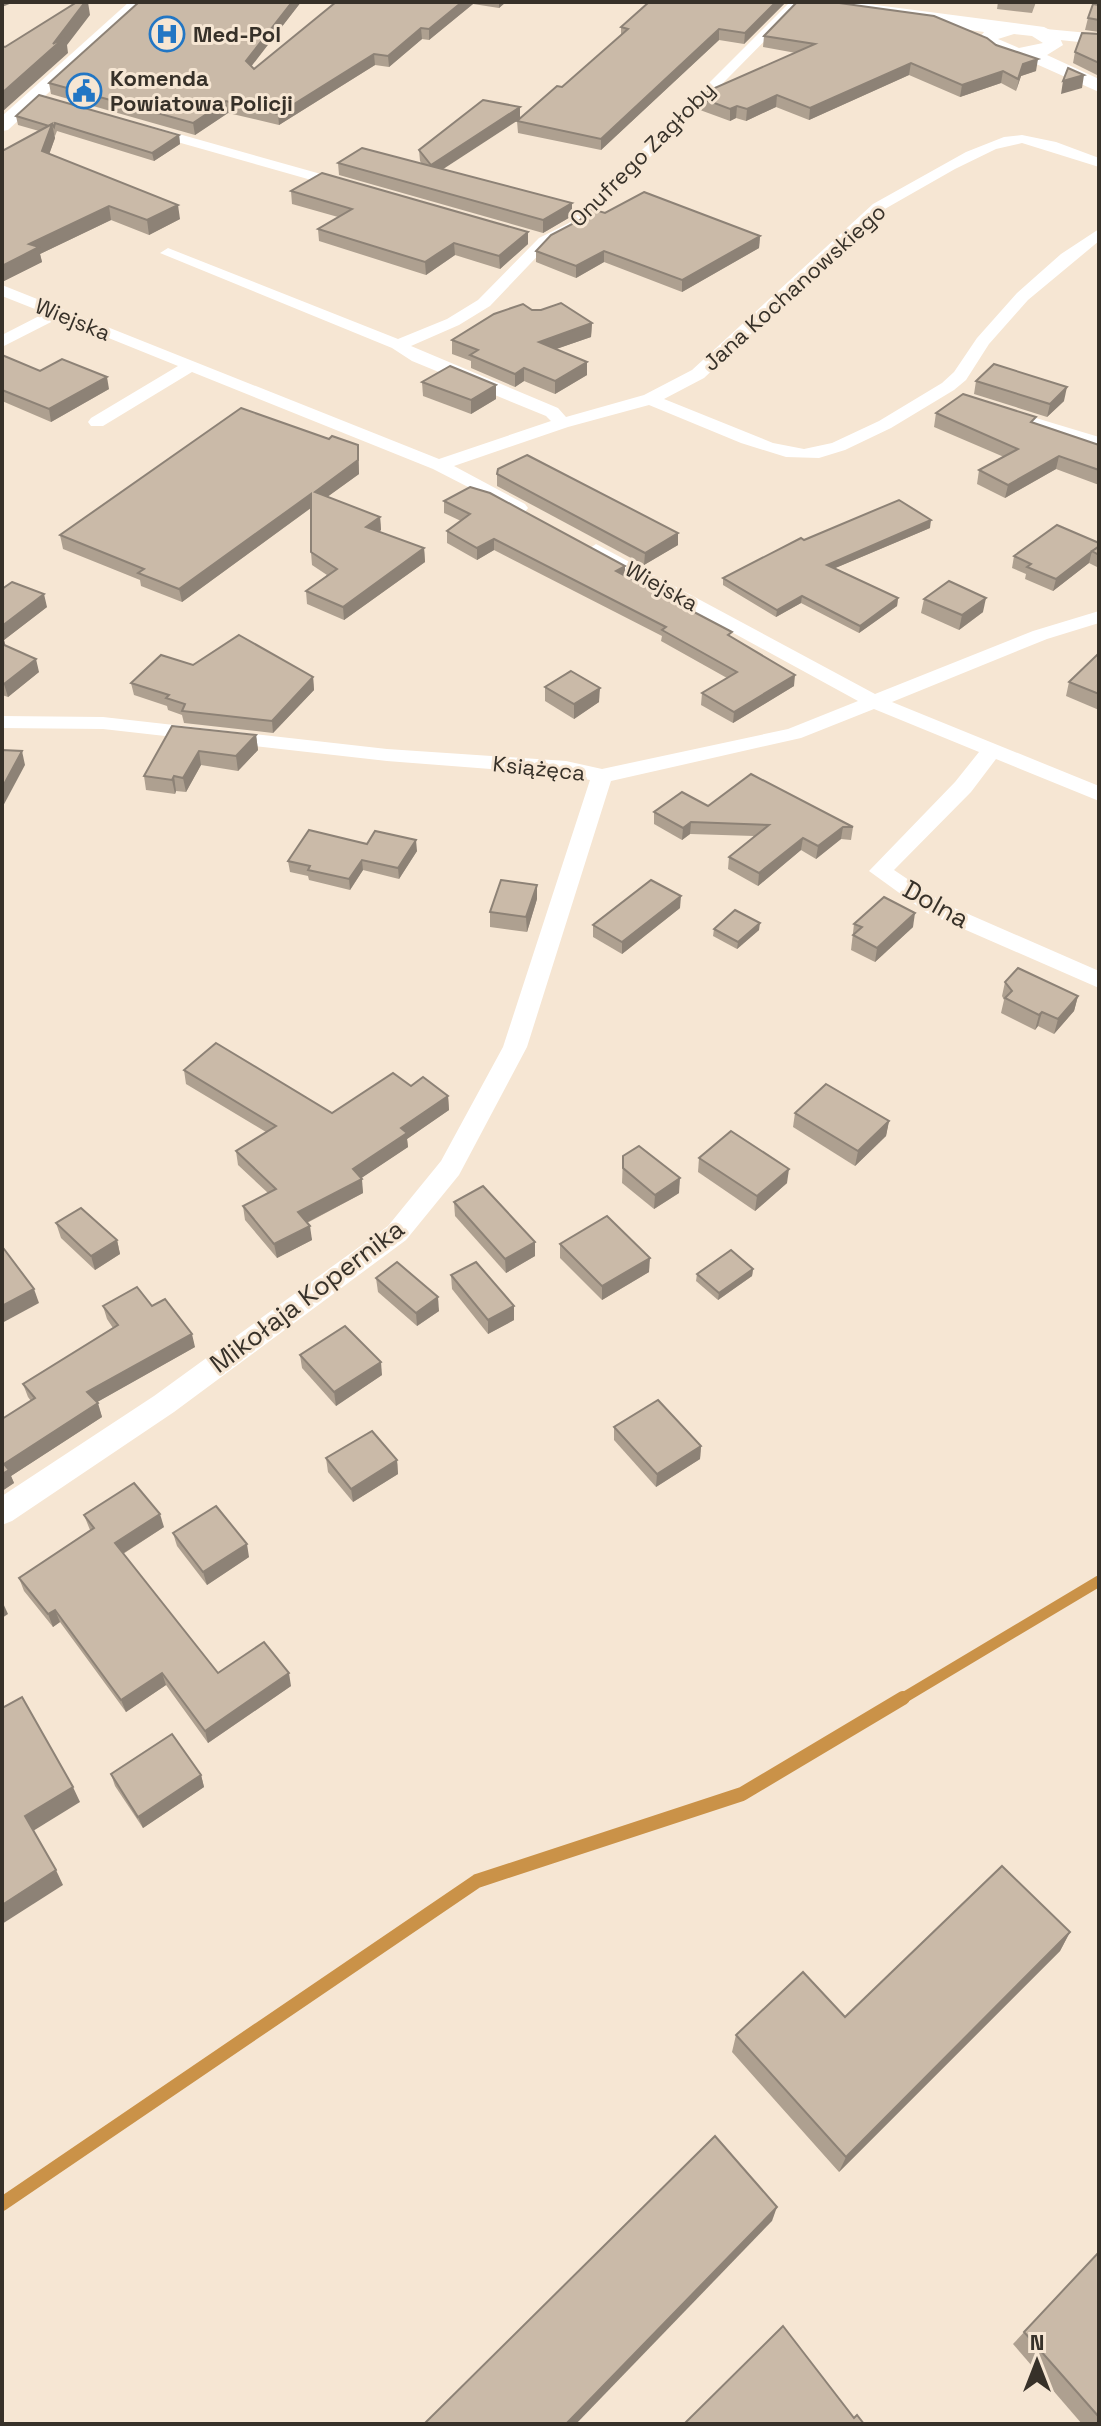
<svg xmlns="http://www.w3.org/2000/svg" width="1101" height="2426" viewBox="0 0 1101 2426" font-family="'Space Grotesk',sans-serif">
	<rect width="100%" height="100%" fill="#f6e6d3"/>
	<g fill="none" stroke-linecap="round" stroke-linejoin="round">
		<polyline stroke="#ca9248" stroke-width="11" points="900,1700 1099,1581"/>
		<polyline stroke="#ca9248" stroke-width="14" points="2,2204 477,1881 742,1794 903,1698"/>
		<g fill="#fff" fill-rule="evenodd">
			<polygon points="790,2 803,2 579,229 549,244 490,306 459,325 411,346 558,408 566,417 644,395 692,370 873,204 966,152 1004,137 1022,135 1056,142 1099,158 1099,167 1022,143 996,149 955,169 883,210 704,378 664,399 773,443 804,449 832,443 879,421 942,383 954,372 977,338 1017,293 1061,254 1099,229 1099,241 1028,300 989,344 966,380 954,390 891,428 845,450 819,458 786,457 741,443 649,405 568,427 454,466 525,504 528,508 525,512 519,513 433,469 192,372 103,426 91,426 88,422 91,418 178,366 59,318 2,347 2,335 45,313 2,296 2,285 439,459 551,421 546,416 412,361 392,348 160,253 168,248 173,250 398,339 447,319 478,300 539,238 569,223"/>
			<polygon points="147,125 353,183 355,186 348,190 343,189 142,132 140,129"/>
			<polygon points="1003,408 1099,437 1099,448 997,417 994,413"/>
			<polygon points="596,544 875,694 1033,631 1099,611 1099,623 1047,639 892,702 1099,786 1099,801 996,759 971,792 894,870 943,903 1099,971 1099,988 927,913 869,871 955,782 979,752 874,709 801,738 611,781 527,1047 459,1175 406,1240 174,1412 12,1521 2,1525 2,1496 154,1396 388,1226 441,1161 503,1047 590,780 566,775 387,761 103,729 2,728 2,716 103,717 387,749 566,761 602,769 788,729 858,701 589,554 587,550"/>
		</g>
		<g fill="#fff" fill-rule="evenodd">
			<polygon points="129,2 147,2 8,130 2,131 2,116"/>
			<polygon points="1046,29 1099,34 1099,44 1040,38 1038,34 1040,30"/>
		</g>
		<path fill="#fff" fill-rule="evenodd" d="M805,2H853L1044,27L1058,34L1063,45L1047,55L1099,79V92L1025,59L995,54L978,40L984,32L814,8ZM1014,34L1032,36L1043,43L1019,48L998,39Z"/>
	</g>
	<g fill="#aea090">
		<polygon points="139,2 301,2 251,66 254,69 336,2 506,2 499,8 473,4 429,40 422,39 389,67 375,65 279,125 228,113 195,135 51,94 49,83"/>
		<polygon points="649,2 786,2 744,44 719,40 601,150 518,133 517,121 562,87 621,36 621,27"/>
		<polygon points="998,2 1036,2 1032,13 997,9"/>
		<polygon points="1099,5 1099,32 1085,30 1088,18"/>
		<polygon points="1099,34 1099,76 1073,63 1075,52"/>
		<polygon points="764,36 996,45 1036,71 1021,76 1016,91 1001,83 960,97 909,75 809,120 776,107 746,121 736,118 730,121 700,110 701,98 796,53 763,47"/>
		<polygon points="16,116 179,135 180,144 154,161 57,131 55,136 54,135 55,138 49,154 180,219 149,235 111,220 40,254 42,262 2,282 2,151 39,131 18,125"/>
		<polygon points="419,150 443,169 572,203 572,216 543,233 339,175 338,163 422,164 420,161"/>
		<polygon points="291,191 528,244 500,269 455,255 426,275 319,241 318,229 338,217 292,204"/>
		<polygon points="605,213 760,236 759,248 682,292 604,262 576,278 536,262 536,251"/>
		<polygon points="532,310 592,323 591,337 556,349 587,375 555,394 524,381 515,387 471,368 471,361 452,354 452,340"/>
		<polygon points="2,355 40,371 109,389 51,422 2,401"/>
		<polygon points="976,381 1064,401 1047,417 974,394"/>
		<polygon points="422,382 496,399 471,414 423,396"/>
		<polygon points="936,413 1035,423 1099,445 1099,485 1056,469 1005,498 977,484 979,470 1004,457 934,427"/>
		<polygon points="329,439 358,445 359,474 327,497 380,517 381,530 379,532 424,548 425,562 344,620 307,604 306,591 327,575 312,565 311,552 311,508 182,602 141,586 140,580 63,549 60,535"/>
		<polygon points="497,474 678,533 678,545 644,565 497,486"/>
		<polygon points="444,501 625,566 625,575 731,637 794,686 733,723 701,705 702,693 727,678 661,641 662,636 494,550 477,560 447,543 447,531 461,521 444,513"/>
		<polygon points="930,528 835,568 898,598 897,606 859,633 801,603 776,617 723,585 723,578 804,540"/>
		<polygon points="1099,543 1099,568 1089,563 1053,591 1025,579 1026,574 1012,568 1014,556"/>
		<polygon points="2,589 47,607 4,640 5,646 39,672 8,697 2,695"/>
		<polygon points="924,599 983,612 959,630 921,613"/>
		<polygon points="1099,653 1099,710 1066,696 1069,682"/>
		<polygon points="193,665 313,677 314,690 273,733 184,723 182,715 168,710 167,706 134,695 131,683"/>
		<polygon points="545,687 599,702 574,719 545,701"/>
		<polygon points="172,726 256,735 258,750 238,771 201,765 186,792 176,791 175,794 146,790 144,776"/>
		<polygon points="708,806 853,827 851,840 841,839 816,859 801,850 758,886 728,869 729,857 754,836 690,834 682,840 654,824 654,812"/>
		<polygon points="367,844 417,851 399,879 363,870 350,890 309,880 308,876 290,872 288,861"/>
		<polygon points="537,899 527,932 490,927 490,912"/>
		<polygon points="680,908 622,954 593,937 593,925"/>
		<polygon points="854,924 913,927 875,962 851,950"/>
		<polygon points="714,929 759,930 737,949 713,936"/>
		<polygon points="1005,982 1078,996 1074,1011 1054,1034 1038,1026 1035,1030 1001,1013 1004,1000 1002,996"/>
		<polygon points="184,1070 332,1113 411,1086 448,1096 449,1110 407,1139 408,1147 361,1178 363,1193 307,1223 312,1240 277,1258 245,1220 243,1206 268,1193 238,1165 236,1151 266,1132 186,1084"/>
		<polygon points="795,1113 889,1121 886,1136 855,1166 793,1127"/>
		<polygon points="623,1156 679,1193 654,1209 622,1183"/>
		<polygon points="699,1158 787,1183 755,1211 698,1172"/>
		<polygon points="454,1202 535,1242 535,1256 506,1273 455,1216"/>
		<polygon points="56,1223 117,1240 120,1254 95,1270 61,1238"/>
		<polygon points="560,1244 649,1272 602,1300 560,1258"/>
		<polygon points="753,1269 752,1276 718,1300 696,1281 697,1274"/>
		<polygon points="451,1275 514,1320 488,1334 452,1289"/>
		<polygon points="376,1278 439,1311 417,1326 378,1292"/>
		<polygon points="103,1306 152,1306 195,1347 97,1402 102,1417 11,1476 14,1483 2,1491 31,1401 28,1397 23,1384 113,1328 107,1319"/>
		<polygon points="300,1355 382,1375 336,1406 302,1368"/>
		<polygon points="614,1427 701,1446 700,1459 656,1487 614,1440"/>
		<polygon points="326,1458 397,1460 398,1474 353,1502 328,1472"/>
		<polygon points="84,1515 164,1527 123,1554 218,1673 291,1686 208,1743 166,1685 126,1712 60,1622 53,1627 24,1591 19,1578 90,1530"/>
		<polygon points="173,1533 249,1557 207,1585 177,1546"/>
		<polygon points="111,1774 201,1775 204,1787 143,1828 115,1786"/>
		<polygon points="1070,1932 1060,1951 839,2172 732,2052 736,2035 845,2017"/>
		<polygon points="1099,2252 1099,2424 1082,2424 1013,2344"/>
	</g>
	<g fill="#8d8276">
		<polygon points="2,2 12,2 12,3 2,7"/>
		<polygon points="85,2 88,2 90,15 67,45 68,53 2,112 2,93 53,44"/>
		<polygon points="292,2 301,2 247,72 246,61"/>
		<polygon points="462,2 473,2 473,4 429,40 429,29"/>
		<polygon points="499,2 506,2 499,8"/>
		<polygon points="776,2 786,2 744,44 745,33"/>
		<polygon points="421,28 422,39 389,67 388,56"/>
		<polygon points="719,29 719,40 601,150 601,139"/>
		<polygon points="374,54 375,65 279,125 278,114"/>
		<polygon points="1038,59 1036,71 1021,76 1016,91 1023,64"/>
		<polygon points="911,63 909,75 809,120 810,108"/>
		<polygon points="1003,71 1001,83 960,97 962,85"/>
		<polygon points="1084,75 1082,88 1061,94 1063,81"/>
		<polygon points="777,95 776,107 746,121 747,109"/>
		<polygon points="226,101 228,113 195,135 193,123"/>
		<polygon points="737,106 736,118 730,121 730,109"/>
		<polygon points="520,107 520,119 431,177 431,165"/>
		<polygon points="52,124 55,138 45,166 42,151"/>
		<polygon points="179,135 180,144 154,161 152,153"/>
		<polygon points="572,203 572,216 543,233 543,220"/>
		<polygon points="178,205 180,219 149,235 147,220"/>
		<polygon points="109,206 111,220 40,254 42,262 2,282 2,266 29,244"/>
		<polygon points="528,232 528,244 500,269 499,256"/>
		<polygon points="760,236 759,248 682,292 682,280"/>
		<polygon points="454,243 455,255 426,275 425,262"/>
		<polygon points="604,251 604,262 576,278 576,266"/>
		<polygon points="592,323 591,337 539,355 539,342"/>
		<polygon points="587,362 587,375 555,394 555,381"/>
		<polygon points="524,368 524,381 515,387 515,374"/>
		<polygon points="107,377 109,389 51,422 49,409"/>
		<polygon points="496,385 496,399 471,414 471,400"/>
		<polygon points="1067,387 1064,401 1047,417 1050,404"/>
		<polygon points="358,445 359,474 316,505 315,492"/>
		<polygon points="1059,456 1056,469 1005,498 1008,485"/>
		<polygon points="311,494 312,507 182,602 179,589"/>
		<polygon points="380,517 381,530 367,540 366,527"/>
		<polygon points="931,520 930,528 826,572 827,565"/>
		<polygon points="678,533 678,545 644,565 645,553"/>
		<polygon points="494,539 494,550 477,560 477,548"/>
		<polygon points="1099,546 1099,555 1092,551 1089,563 1053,591 1056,579"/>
		<polygon points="424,548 425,562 344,620 343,607"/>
		<polygon points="625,566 625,577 616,571"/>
		<polygon points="44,594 47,607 4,640 7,652 2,655 2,626"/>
		<polygon points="802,596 801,603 776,617 777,610"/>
		<polygon points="898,598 897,606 859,633 860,626"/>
		<polygon points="986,598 983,612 959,630 962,615"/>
		<polygon points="36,659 39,672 8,697 4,684"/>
		<polygon points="795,675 794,686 733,723 734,712"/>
		<polygon points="313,677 314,690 273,733 272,721"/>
		<polygon points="600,688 599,702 574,719 574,704"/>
		<polygon points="256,735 258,750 238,771 236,756"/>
		<polygon points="22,751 25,765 2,808 2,788"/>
		<polygon points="199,751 201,765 186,792 183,778"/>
		<polygon points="174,776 176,791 175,794 172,780"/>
		<polygon points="691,822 690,834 682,840 683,828"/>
		<polygon points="843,827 841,839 816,859 818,846"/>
		<polygon points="803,838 801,850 758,886 759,873"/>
		<polygon points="416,840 417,851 399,879 398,868"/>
		<polygon points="362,860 363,870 350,890 349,879"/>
		<polygon points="537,885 537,899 527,932 526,917"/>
		<polygon points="681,896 680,908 622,954 622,942"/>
		<polygon points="915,913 913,927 875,962 877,948"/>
		<polygon points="760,923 759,930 737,949 738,942"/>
		<polygon points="1078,996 1074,1011 1054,1034 1058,1019"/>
		<polygon points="1042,1012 1038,1026 1035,1030 1039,1015"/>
		<polygon points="448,1096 449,1110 407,1139 408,1147 354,1183 353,1169 401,1128"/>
		<polygon points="889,1121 886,1136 855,1166 858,1151"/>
		<polygon points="789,1169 787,1183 755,1211 757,1196"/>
		<polygon points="680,1178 679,1193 654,1209 655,1195"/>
		<polygon points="362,1179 363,1193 300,1226 298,1212"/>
		<polygon points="310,1226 312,1240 277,1258 274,1244"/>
		<polygon points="117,1240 120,1254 95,1270 91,1256"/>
		<polygon points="535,1242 535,1256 506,1273 505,1259"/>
		<polygon points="650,1258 649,1272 602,1300 602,1286"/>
		<polygon points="753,1269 752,1276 718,1300 719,1293"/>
		<polygon points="34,1289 39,1303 2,1323 2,1306"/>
		<polygon points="438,1297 439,1311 417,1326 416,1313"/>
		<polygon points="514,1306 514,1320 488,1334 488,1320"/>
		<polygon points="192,1334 195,1347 92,1405 87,1392"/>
		<polygon points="381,1362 382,1375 336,1406 334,1392"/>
		<polygon points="98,1403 102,1417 11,1476 14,1483 2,1491 2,1474 4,1464"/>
		<polygon points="701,1446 700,1459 656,1487 657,1474"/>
		<polygon points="397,1460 398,1474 353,1502 351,1489"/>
		<polygon points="160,1514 164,1527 119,1556 115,1543"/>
		<polygon points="247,1544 249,1557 207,1585 203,1572"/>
		<polygon points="2,1601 8,1614 2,1618"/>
		<polygon points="55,1610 60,1622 53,1627 48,1614"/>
		<polygon points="162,1673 166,1685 126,1712 121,1700"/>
		<polygon points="289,1673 291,1686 208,1743 205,1731"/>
		<polygon points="201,1775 204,1787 143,1828 138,1817"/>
		<polygon points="73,1787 80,1802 33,1831 25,1816"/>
		<polygon points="56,1870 63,1885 2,1924 2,1905"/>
		<polygon points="1070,1932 1060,1951 839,2172 846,2157"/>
		<polygon points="777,2207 772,2221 576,2424 566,2424"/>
	</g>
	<g fill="#cabaa8" stroke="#8d8276" stroke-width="2">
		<polygon points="77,2 85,2 53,44 65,37 2,93 2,46 5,47"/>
		<polygon points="139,2 292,2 246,61 254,69 336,2 462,2 429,29 421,28 388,56 374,54 278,114 226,101 193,123 49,83"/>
		<polygon points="649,2 776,2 745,33 719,29 601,139 517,121 557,86 562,87 628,29 621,27"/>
		<polygon points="797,2 832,2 934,16 987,38 996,45 1038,59 1023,64 1018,79 1003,71 962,85 911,63 810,108 777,95 747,109 737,106 730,109 701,98 710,90 815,44 764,36"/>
		<polygon points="1093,4 1099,5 1099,20 1088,18"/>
		<polygon points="1082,33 1099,34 1099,63 1075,52"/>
		<polygon points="1068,68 1084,75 1063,81"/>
		<polygon points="39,95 179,135 152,153 55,123 54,127 52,124 49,126 16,116"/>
		<polygon points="483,100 520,107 431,165 419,150"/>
		<polygon points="52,124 42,151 178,205 147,220 109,206 29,244 39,247 2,266 2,151"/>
		<polygon points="362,148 572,203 543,220 338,163"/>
		<polygon points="322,173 528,232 499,256 454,243 425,262 318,229 352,209 291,191"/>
		<polygon points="644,192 760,236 682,280 604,251 576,266 536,251 551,235 580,220 592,209 605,213"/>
		<polygon points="561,303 592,323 539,342 587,362 555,381 524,368 515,374 470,355 478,350 452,340 494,314 523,304 532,310 541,310"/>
		<polygon points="2,355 40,371 62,359 107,377 49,409 2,390"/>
		<polygon points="994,364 1067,387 1050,404 976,381"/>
		<polygon points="450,366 496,385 471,400 422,382"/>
		<polygon points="963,394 1036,417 1031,422 1099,445 1099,470 1059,456 1008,485 979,470 1018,449 936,413"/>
		<polygon points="241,408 329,439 332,436 358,445 358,460 315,492 380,517 366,527 424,548 343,607 306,591 337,569 311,552 311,494 179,589 138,573 144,569 60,535"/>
		<polygon points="527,455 678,533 645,553 497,474 498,469"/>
		<polygon points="470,487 490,493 625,566 616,571 732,632 728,635 795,675 734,712 702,693 737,672 662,630 666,627 494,539 477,548 447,531 470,514 444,501"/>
		<polygon points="899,500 931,520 827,565 898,598 860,626 802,596 777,610 723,578 801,538 804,540"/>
		<polygon points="1057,525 1099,543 1099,546 1056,579 1027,567 1031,564 1014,556"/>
		<polygon points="1099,547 1099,555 1092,551"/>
		<polygon points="949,581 986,598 962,615 924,599"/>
		<polygon points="12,582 44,594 2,626 2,589"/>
		<polygon points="239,635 313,677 272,721 182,711 185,704 166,698 169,695 131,683 161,655 193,665"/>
		<polygon points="2,644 36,659 4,684 2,683"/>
		<polygon points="1099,653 1099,694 1069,682"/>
		<polygon points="571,671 600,688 574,704 545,687"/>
		<polygon points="172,726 256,735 236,756 199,751 183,778 174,776 172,780 144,776"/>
		<polygon points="2,750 22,751 2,788"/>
		<polygon points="751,774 853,827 843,827 818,846 803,838 759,873 729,857 769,825 691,822 683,828 654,812 682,792 708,806"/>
		<polygon points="309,830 367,844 375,831 416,840 398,868 362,860 349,879 308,870 310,866 288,861"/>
		<polygon points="501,880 537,885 526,917 490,912"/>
		<polygon points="651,880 681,896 622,942 593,925"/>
		<polygon points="884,897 915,913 877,948 853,935 862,927 854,924"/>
		<polygon points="735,910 760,923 738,942 714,929"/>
		<polygon points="1018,968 1078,996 1058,1019 1042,1012 1039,1015 1005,998 1012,991 1005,982"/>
		<polygon points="216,1043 332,1113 393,1073 411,1086 423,1077 448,1096 401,1128 407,1133 353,1169 362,1179 298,1212 310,1226 274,1244 243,1206 276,1189 236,1151 276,1126 184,1070"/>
		<polygon points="826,1084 889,1121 858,1151 795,1113"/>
		<polygon points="731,1131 789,1169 757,1196 699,1158"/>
		<polygon points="639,1146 680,1178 655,1195 623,1168 623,1156"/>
		<polygon points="483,1186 535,1242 505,1259 454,1202"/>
		<polygon points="81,1208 117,1240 91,1256 56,1223"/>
		<polygon points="607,1216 650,1258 602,1286 560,1244"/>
		<polygon points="4,1249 34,1289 2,1306 2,1250"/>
		<polygon points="731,1250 753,1269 719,1293 697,1274"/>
		<polygon points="397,1262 438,1297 416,1313 376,1278"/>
		<polygon points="476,1262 514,1306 488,1320 451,1275"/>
		<polygon points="137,1287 152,1306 165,1299 192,1334 87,1392 98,1403 4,1464 9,1470 2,1474 2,1419 35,1398 23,1384 118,1325 103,1306"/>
		<polygon points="345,1326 381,1362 334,1392 300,1355"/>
		<polygon points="658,1400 701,1446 657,1474 614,1427"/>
		<polygon points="372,1431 397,1460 351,1489 326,1458"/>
		<polygon points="134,1483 160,1514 115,1543 218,1673 264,1642 289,1673 205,1731 162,1673 121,1700 55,1610 48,1614 19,1578 94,1528 84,1515"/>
		<polygon points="216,1506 247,1544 203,1572 173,1533"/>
		<polygon points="22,1697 73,1787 25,1816 56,1870 2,1905 2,1708"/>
		<polygon points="172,1734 201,1775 138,1817 111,1774"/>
		<polygon points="1002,1866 1070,1932 846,2157 736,2035 803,1972 845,2017"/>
		<polygon points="715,2136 777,2207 566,2424 424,2424"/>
		<polygon points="1099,2252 1099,2417 1024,2332"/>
		<polygon points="783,2326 854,2418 857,2415 864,2424 684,2424"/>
	</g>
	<defs>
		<g id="hospital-ring" transform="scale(1.8)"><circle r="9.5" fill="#f6e6d3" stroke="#2276c4" stroke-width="1.5"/><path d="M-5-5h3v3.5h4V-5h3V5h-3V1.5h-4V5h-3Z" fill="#2276c4"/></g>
		<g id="civic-ring" transform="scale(1.8)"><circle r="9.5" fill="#f6e6d3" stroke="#2276c4" stroke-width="1.5"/><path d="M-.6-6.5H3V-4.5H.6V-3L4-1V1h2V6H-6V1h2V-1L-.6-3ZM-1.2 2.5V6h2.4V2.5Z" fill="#2276c4"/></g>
	</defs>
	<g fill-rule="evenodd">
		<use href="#hospital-ring" x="167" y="34"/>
		<use href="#civic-ring" x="84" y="91"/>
	</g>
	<g text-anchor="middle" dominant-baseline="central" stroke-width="6" stroke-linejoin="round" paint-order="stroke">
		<g font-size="22" font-weight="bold" fill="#373129" stroke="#f6e6d3" text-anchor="start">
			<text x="193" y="34">Med-Pol</text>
			<text x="110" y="78">Komenda<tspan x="110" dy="25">Powiatowa Policji</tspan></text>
		</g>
		<g font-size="22" fill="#373129" stroke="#f6e6d3">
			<text transform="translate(642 154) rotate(-45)">Onufrego Zagłoby</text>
			<text transform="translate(794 287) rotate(-42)">Jana Kochanowskiego</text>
			<text transform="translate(73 319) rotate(22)">Wiejska</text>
			<text transform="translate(662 586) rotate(29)">Wiejska</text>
			<text transform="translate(539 768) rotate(6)">Książęca</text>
		</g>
		<g font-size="26" fill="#373129" stroke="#f6e6d3">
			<text transform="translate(936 904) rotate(29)">Dolna</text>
			<text transform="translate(307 1296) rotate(-37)">Mikołaja Kopernika</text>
		</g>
	</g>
	<rect width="1101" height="2426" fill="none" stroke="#373129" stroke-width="8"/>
	<g transform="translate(1037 2362)" stroke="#f6e6d3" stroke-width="6" paint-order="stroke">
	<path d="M0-6L14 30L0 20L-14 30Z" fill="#373129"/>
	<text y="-12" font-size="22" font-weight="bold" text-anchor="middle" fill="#373129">N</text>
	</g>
</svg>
